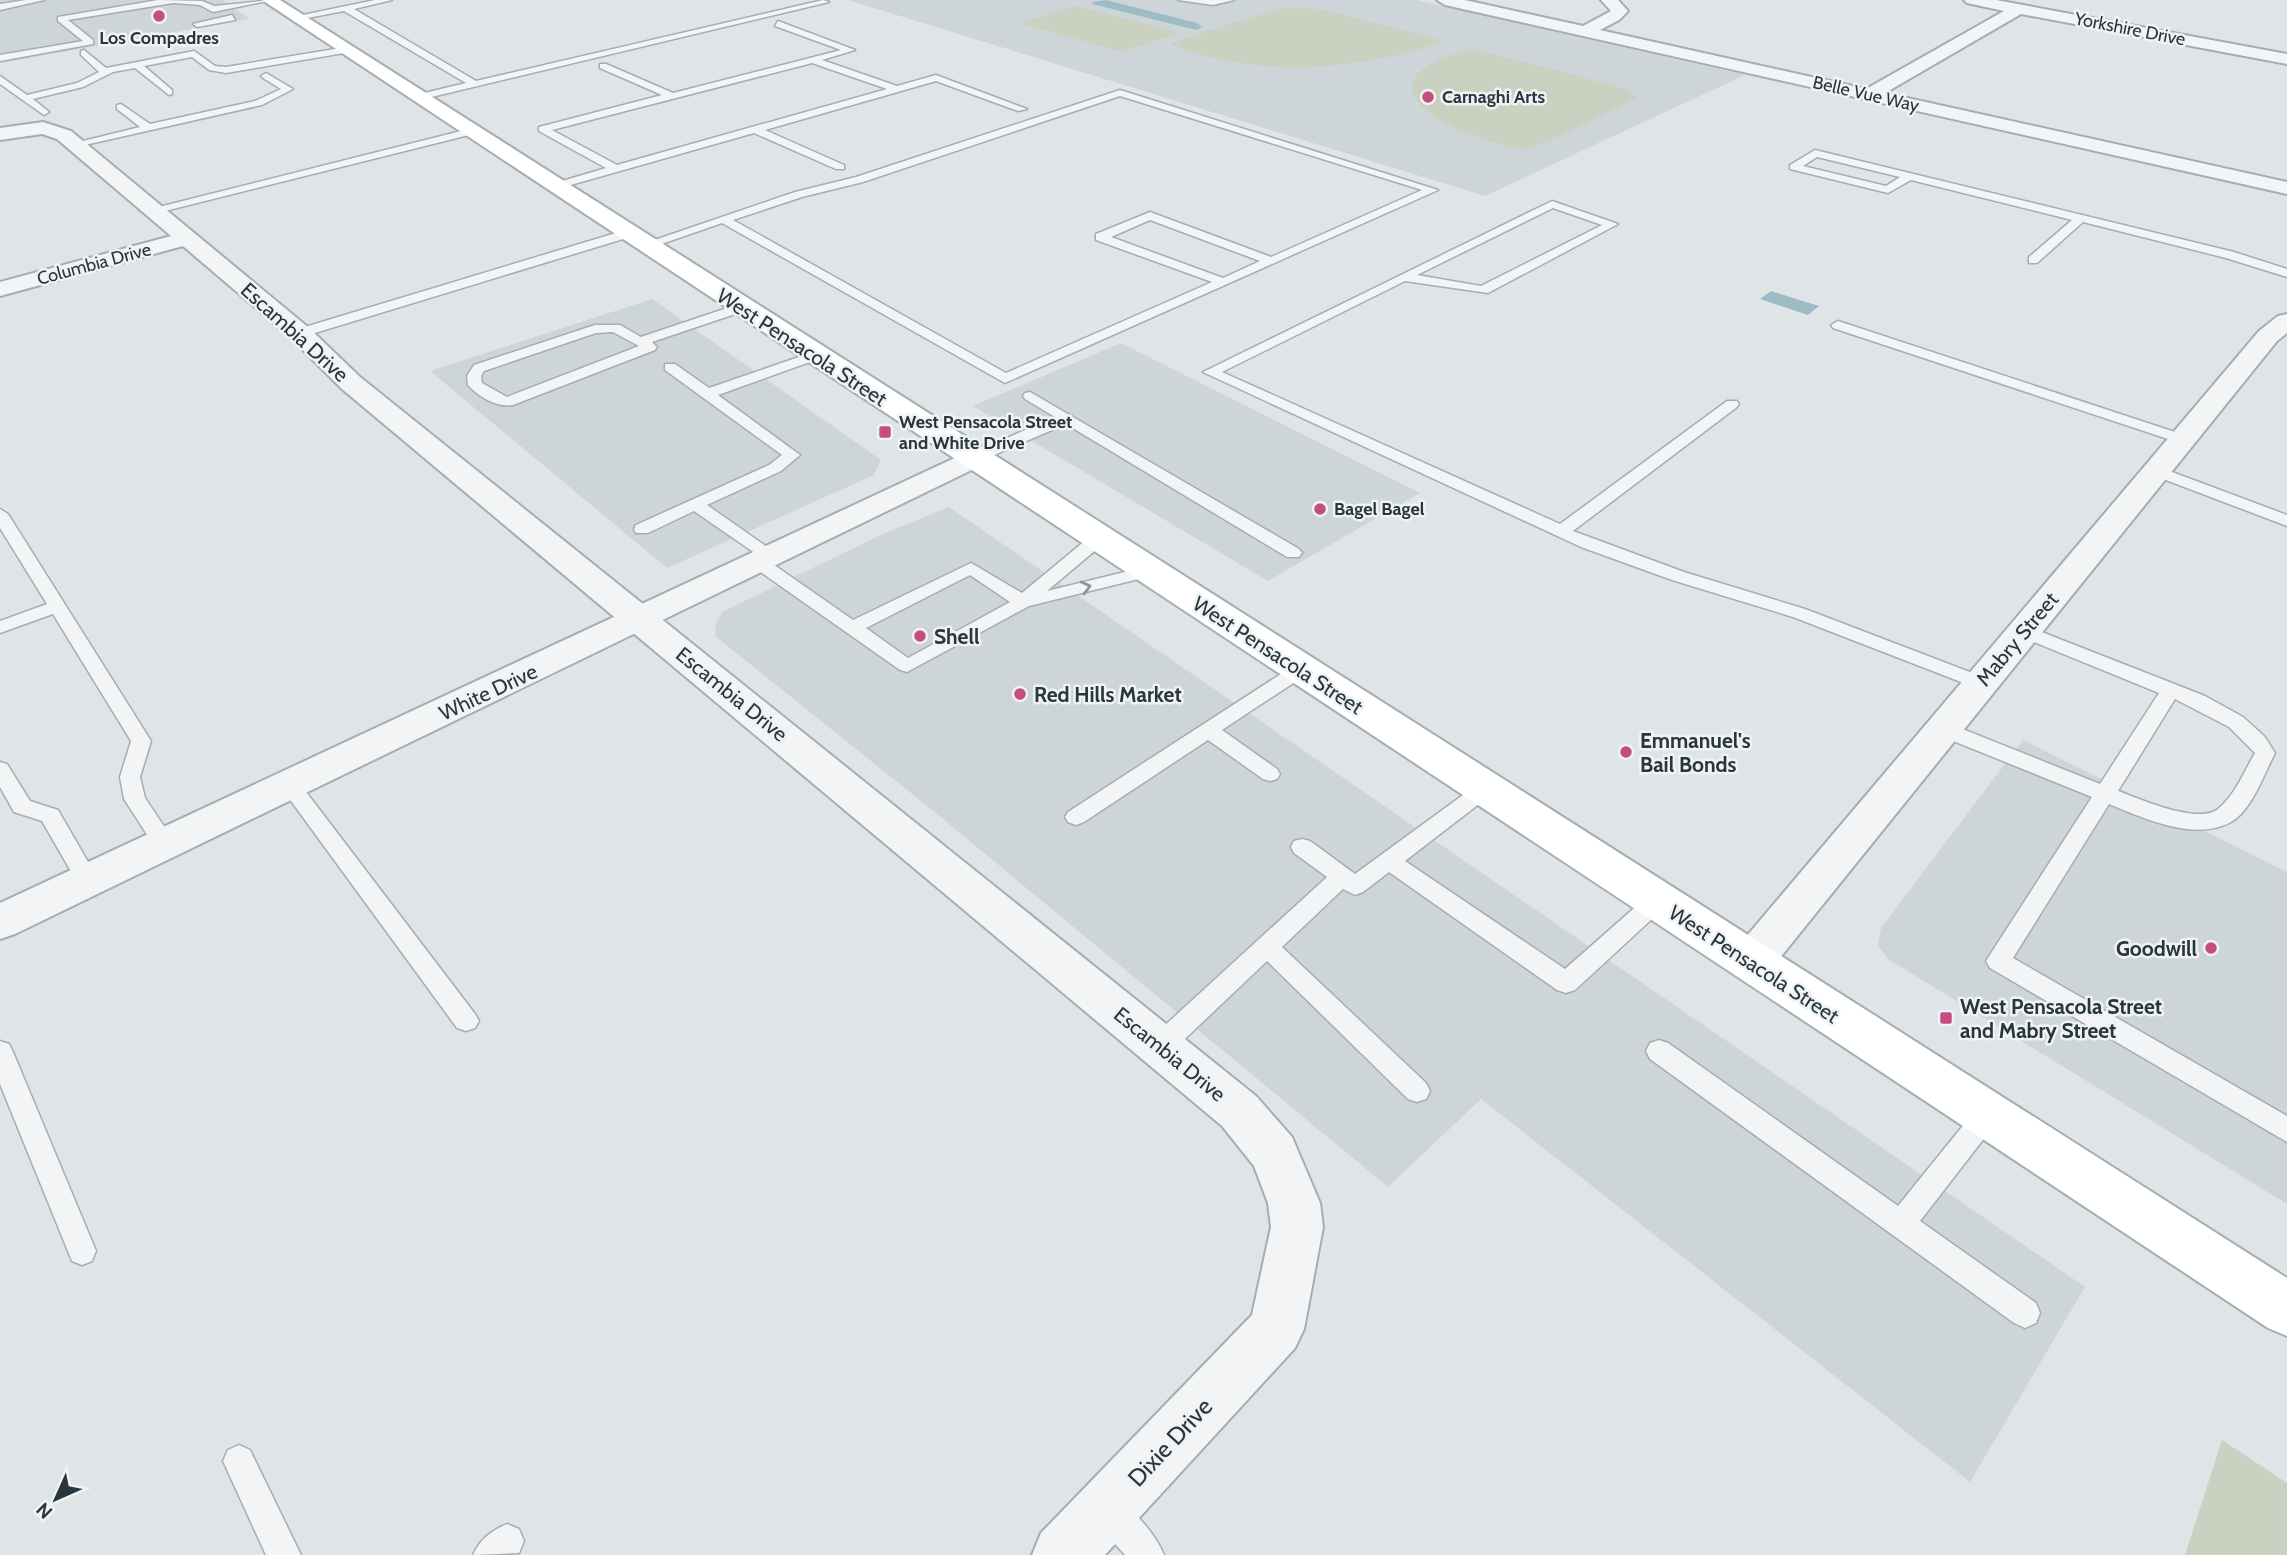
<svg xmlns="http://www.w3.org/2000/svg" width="2287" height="1555" viewBox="0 0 2287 1555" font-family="Cabin,sans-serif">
	<rect width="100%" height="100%" fill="#dfe5e7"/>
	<g fill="#ced5d9">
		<polygon points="0,0 222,0 250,19 0,63"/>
		<polygon points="848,0 1416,0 1745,75 1485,196"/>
		<polygon points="652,299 881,460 874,475 667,568 430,371"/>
		<polygon points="1121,343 1420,493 1268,581 973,406"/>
		<polygon points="949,507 2085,1287 1970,1482 1481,1099 1388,1187 932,810 715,636 716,624 722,612 887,532"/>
		<polygon points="2023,740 2287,872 2287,1204 1888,959 1878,946 1881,928"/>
	</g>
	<g fill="#cad1c1">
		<polygon points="1076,6 1180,33 1122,52 1019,23"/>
		<path d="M1280,8L1319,9L1445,41C1360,71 1255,79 1170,44Z"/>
		<path d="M1472,48L1626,89L1637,98C1617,107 1539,149 1524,149C1501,150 1390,111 1415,77C1427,61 1454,54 1472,48Z"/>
		<polygon points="2222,1440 2287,1483 2287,1555 2185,1555"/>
	</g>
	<g fill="#9dbcc5">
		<polygon points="1106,0 1197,23 1202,27 1197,30 1188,28 1092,4 1093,2"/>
		<polygon points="1771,291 1819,306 1808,315 1760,299"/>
	</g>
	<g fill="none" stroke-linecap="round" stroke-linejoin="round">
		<g stroke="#a5adb1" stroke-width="3">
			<g id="service">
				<polygon points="26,0 44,0 0,10 0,4"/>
				<polygon points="158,0 202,1 214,6 272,0 213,12 200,5 173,3 68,20 93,40 93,44 0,61 0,55 83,41 58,21 58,17"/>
				<polygon points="375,0 392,0 354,9 476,81 823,0 829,2 419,100 414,97 416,95 466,83 344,11 297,20 293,17"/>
				<polygon points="1178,0 1234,0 1213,5"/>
				<polygon points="232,15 235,20 197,27 193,24"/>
				<path d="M778,21L855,50L822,60L897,86L936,75L1027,109L1018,111L936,81L765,130L844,165V169H836L754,133L560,188H552V184L606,168L539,131V127L662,95L600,68V64H606L673,93L841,50L775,26ZM812,63L887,89L617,165L552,130Z"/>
				<polygon points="347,47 350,48 350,52 226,73 209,70 192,57 144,66 172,90 172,94 169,95 135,68 113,72 83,87 33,99 49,112 44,115 0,84 0,76 27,95 77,83 99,72 81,55 81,51 84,50 106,68 194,51 215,66 226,67"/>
				<polygon points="266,73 293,89 262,105 76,147 71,144 140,127 117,109 117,105 121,104 150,124 255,101 281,89 263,78 261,76"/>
				<path d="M1120,90L1438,190L1005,383L722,223L650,248L640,245L795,192L856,177ZM1120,96L1422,190L1271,257L1150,212L1096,234V240L1212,282L1006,373L733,220L802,197L863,182ZM1150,220L1260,261L1223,278L1111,237Z"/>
				<polygon points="473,128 478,131 477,133 153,214 147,210"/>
				<path d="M1815,150L2234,252L2287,269V277L2226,258L2083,222L2037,263H2029V257L2072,220L1911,180L1888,193L1790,169V165ZM1817,157L1900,177L1886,186L1803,166Z"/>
				<path d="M1552,201L1618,224L1488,293L1405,281L1222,372L1560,524L1727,401H1737L1739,404L1737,407L1573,531L1684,572L1805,609L1988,679L1991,683L1988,687H1974L1793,617L1672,580L1581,547L1203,372ZM1553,208L1602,225L1481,286L1417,275Z"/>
				<polygon points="629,229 635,233 633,236 305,336 300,337 293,333 295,330"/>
				<path d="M742,303L749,307L747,310L652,342L657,347L655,350L513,405C497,408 479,397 468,385L467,376L474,365L595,325H620L641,337ZM613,332L639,346L507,397L482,383L481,376L484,371L596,333Z"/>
				<polygon points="1838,321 2187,436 2190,439 2182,444 2177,442 1833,328 1831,325"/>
				<path d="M816,351L821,352V358L718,395L800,455L781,471L707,505L780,556L777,560H767L853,620L971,563L1022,593L1092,535H1104L1107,539L1104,543L1047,591L1149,566L1158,571L1155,575L1029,606L907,672L900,670L752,566L749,562L752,558H762L694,511L648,533H636L634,529L636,525L769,465L782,455L665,370V364H675L709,388ZM970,575L1010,602L908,658L866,628Z"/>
				<polygon points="1030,392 1299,549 1302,553 1299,557 1287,557 1066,424 980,461 968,461 966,458 968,455 1055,417 1025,399 1023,396 1025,393"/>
				<polygon points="2156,466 2287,515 2287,526 2150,474 2148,471 2150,468"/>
				<polygon points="0,509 8,514 151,741 140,777 145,798 176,844 173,850 165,852 157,850 124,799 120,777 131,741 53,614 0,633 0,621 47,604 0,528"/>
				<path d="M2024,625L2205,696L2243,717L2265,737L2275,753C2264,774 2252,810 2231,822C2195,842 2143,818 2109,804L2013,958L2287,1116V1142L1990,968L1986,961L2092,797L1936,734L1933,729L1936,724H1950L2100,784L2159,693L2017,635L2015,631ZM2175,699L2229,727L2255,753C2244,772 2235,795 2218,809C2198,825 2140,799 2118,791Z"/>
				<polygon points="1300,664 1307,666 1310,670 1307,674 1222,730 1277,769 1280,774 1277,779 1270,781 1263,779 1208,740 1084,822 1076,825 1068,822 1065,817 1068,812 1293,666"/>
				<polygon points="0,762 7,764 30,801 58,810 99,881 96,887 88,890 80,887 42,821 14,812 0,787"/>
				<polygon points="290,778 297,780 475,1014 479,1021 475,1028 466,1031 457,1028 283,790 279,785 283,780"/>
				<polygon points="1485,782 1492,784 1496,789 1492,794 1405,861 1565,969 1649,895 1657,892 1665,895 1669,901 1665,907 1575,990 1566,993 1557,990 1389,872 1363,892 1355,895 1343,889 1282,947 1426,1083 1430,1091 1426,1099 1417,1102 1408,1099 1267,961 1169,1054 1160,1057 1151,1054 1147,1046 1151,1038 1327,877 1294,853 1291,847 1294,841 1302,839 1310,841 1355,874 1478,784"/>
				<polygon points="1659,1040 1668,1043 1898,1206 1978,1107 1987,1103 1996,1107 2000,1115 1996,1123 1920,1221 2036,1303 2040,1313 2036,1323 2025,1328 2014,1323 1650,1059 1646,1051 1650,1043"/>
				<polygon points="0,1041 9,1044 13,1052 96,1251 92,1261 82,1265 72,1261 0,1084"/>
				<polygon points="239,1445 250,1450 301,1555 266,1555 223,1461 228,1450"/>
				<path d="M1108,1494C1130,1504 1155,1533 1164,1555H1125L1096,1523L1091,1511L1096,1499Z"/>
				<path d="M507,1524L519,1529L524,1541L519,1553L473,1555C480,1539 491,1531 507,1524Z"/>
			</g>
		</g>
		<g stroke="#a5adb1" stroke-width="4">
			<g id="minor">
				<polygon points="1437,0 1465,0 1583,26 1611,11 1601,0 1618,0 1628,11 1619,20 1600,30 1866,89 2004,11 1967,3 1964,0 1996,0 2287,54 2287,64 2021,14 1885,93 2287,182 2287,194 1445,5"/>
				<polygon points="43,122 71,131 309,328 360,377 1256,1096 1292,1137 1320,1203 1323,1227 1304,1329 1295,1348 1105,1555 1032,1555 1041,1533 1252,1315 1271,1227 1268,1203 1254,1166 1222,1126 342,389 291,338 183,246 0,296 0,282 171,236 57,139 42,134 0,140 0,128"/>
			</g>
		</g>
		<g stroke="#a5adb1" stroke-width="4">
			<g id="tertiary">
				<polygon points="2287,314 2287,333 2277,341 1767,974 1751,980 1735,974 1729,962 1735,950 2259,331 2278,316"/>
				<polygon points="974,449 984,452 988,458 984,464 15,934 0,939 0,903"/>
			</g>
		</g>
		<g stroke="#a5adb1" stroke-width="4">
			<polygon id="secondary" points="262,0 280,0 2287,1278 2287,1336 2268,1328"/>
		</g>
		<use href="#service" fill="#f2f4f6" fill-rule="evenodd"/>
		<use href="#minor" fill="#f2f4f6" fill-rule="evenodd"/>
		<use href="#tertiary" fill="#f2f4f6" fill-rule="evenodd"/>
		<use href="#secondary" fill="#fff" fill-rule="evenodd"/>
	</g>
	<defs><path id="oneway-chevron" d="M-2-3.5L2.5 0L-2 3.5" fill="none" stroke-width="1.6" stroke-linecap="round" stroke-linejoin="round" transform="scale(1.75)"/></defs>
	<use stroke="#8e959a" href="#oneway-chevron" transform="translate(1086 587) rotate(-14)"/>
	<g fill="#c44d81" stroke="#eff3f5" stroke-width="2.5">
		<circle cx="159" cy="16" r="7"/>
		<circle cx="1428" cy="97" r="7"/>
		<rect x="878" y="425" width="14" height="14" rx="3.5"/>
		<circle cx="1320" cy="509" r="7"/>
		<circle cx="920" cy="636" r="7"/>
		<circle cx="1020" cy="694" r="7"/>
		<circle cx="1626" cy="752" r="7"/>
		<circle cx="2211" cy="948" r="7"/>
		<rect x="1939" y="1011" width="14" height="14" rx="3.5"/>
	</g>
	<g text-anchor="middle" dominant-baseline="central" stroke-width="5" stroke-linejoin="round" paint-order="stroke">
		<g font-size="18" fill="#29363d" stroke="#eff3f5">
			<text transform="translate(2130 29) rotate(11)">Yorkshire Drive</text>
			<text transform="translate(1866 94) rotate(13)">Belle Vue Way</text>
			<text transform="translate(94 264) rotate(-15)">Columbia Drive</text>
		</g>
		<g font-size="18" font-weight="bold" fill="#29363d" stroke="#eff3f5" text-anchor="start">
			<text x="159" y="38" text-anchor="middle">Los Compadres</text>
			<text x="1442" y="97">Carnaghi Arts</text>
			<text x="899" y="422">West Pensacola Street<tspan x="899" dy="21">and White Drive</tspan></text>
			<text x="1334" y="509">Bagel Bagel</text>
		</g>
		<g font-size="21" fill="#29363d" stroke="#eff3f5">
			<text transform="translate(295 332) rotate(42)">Escambia Drive</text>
			<text transform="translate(802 347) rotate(33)">West Pensacola Street</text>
			<text transform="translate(2017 639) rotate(-50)">Mabry Street</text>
			<text transform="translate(1278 655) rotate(33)">West Pensacola Street</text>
			<text transform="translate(488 692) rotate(-25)">White Drive</text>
			<text transform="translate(732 694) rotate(39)">Escambia Drive</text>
			<text transform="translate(1754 964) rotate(33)">West Pensacola Street</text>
			<text transform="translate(1170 1054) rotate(39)">Escambia Drive</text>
		</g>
		<g font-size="21" font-weight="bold" fill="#29363d" stroke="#eff3f5" text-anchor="start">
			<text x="934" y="636">Shell</text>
			<text x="1034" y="694">Red Hills Market</text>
			<text x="1640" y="740">Emmanuel's<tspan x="1640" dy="24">Bail Bonds</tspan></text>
			<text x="2197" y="948" text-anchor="end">Goodwill</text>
			<text x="1960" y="1006">West Pensacola Street<tspan x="1960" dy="24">and Mabry Street</tspan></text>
		</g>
		<g font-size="24" fill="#29363d" stroke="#eff3f5">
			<text transform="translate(1170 1442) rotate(-47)">Dixie Drive</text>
		</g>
	</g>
	<g transform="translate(56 1499) rotate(225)" stroke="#eff3f5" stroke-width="5" paint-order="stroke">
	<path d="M0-5L12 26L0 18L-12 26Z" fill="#29363d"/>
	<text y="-10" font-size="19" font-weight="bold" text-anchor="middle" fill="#29363d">N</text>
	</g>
</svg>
